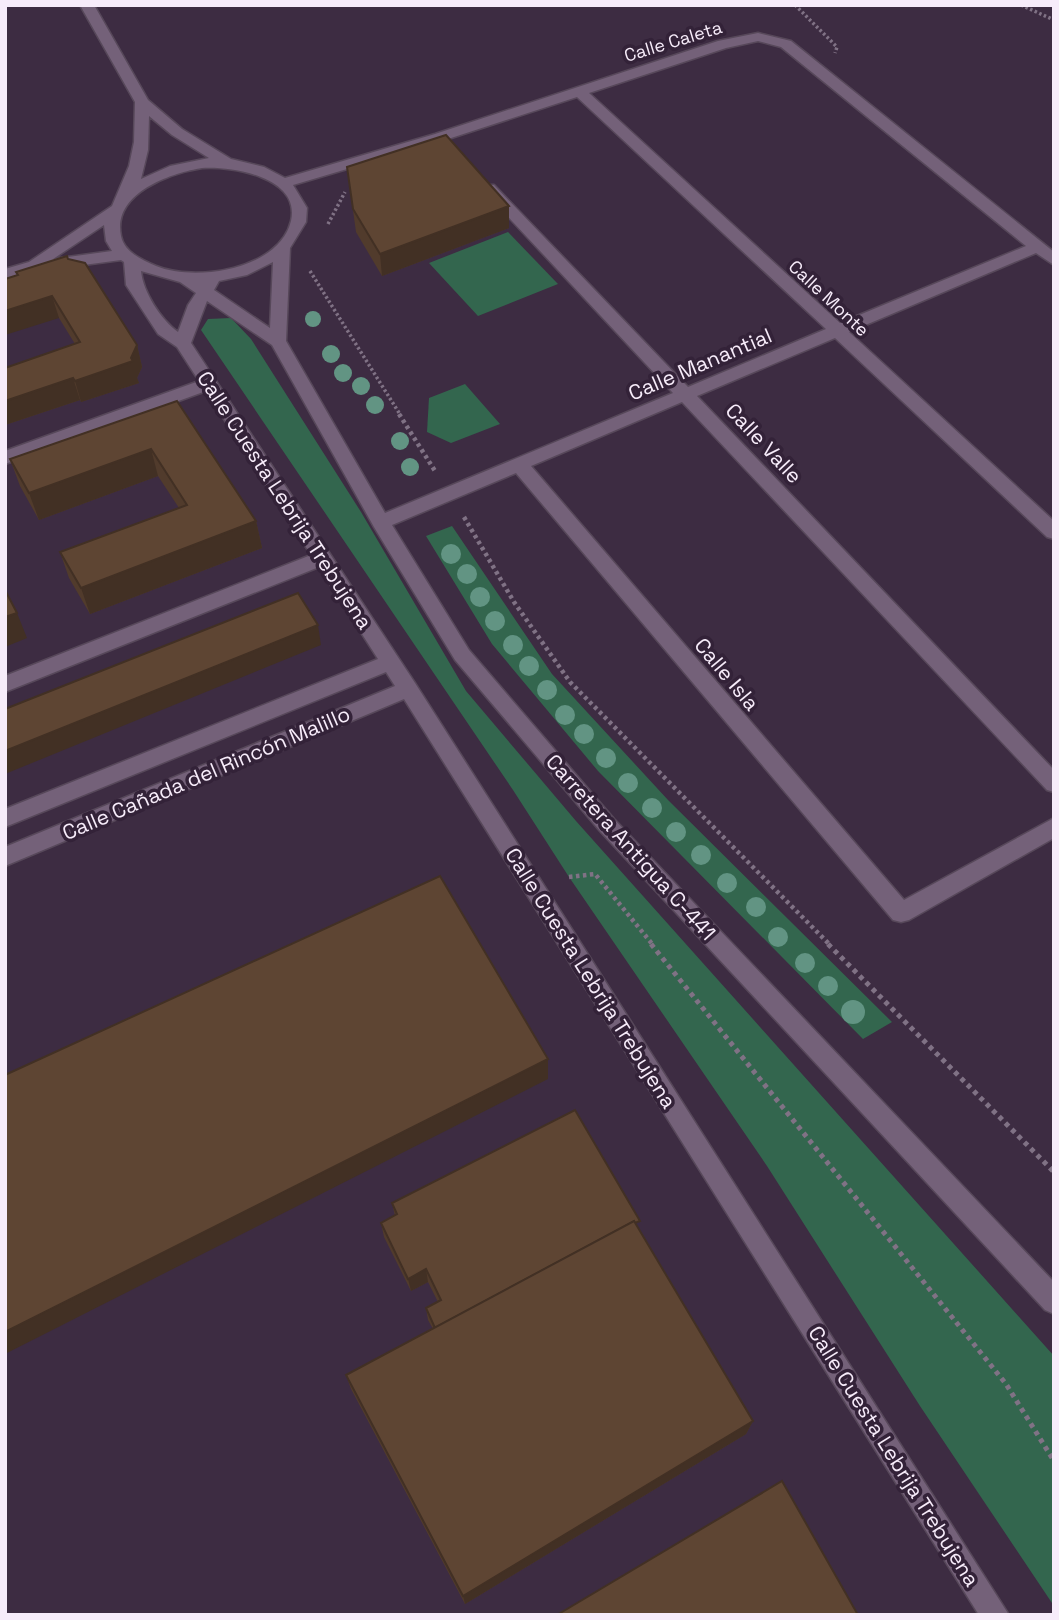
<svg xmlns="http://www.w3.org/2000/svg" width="1059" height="1620" viewBox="0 0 1059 1620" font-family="'Space Grotesk',sans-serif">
	<rect width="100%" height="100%" fill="#3d2c42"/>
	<g fill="#33664e">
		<polygon points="508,232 558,284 478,316 429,263"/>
		<polygon points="231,318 251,339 361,512 466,691 576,821 1054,1356 1054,1606 920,1406 767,1166 569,877 513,790 201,330 208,319"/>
		<polygon points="465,384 500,424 451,443 427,432 429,398"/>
		<polygon points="452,526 552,674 668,800 892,1022 863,1039 598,771 492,644 426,536"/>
	</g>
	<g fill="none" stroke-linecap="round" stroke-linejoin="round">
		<g stroke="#57485a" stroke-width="3">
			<path id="minor" d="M80,5H94L148,100L182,129L231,159L264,167L285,178L435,134L718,41L758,33L791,41L1054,252V265L1036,253L849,332L1054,521V539L1047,537L835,338L697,396L1054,770V792L1047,790L682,402L531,466L904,900L1054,818V838L909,920L901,922L893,920L516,473L392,525L469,650L614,819L1054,1282V1314L1045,1310L600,831L455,660L374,527L272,345L207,301L191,343L415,683L1009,1615H979L404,699L5,866V847L395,686L386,672L5,827V809L378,659L319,567L5,692V676L311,555L206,391L5,464V451L199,381L177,347L158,334L126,285L124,262L121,260L31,272L5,280V269L29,262L112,206L129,166L134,142L135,102ZM758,41L781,47L1026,246L840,323L589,93L726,48ZM577,97L826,329L688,387L494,185H484L481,188L484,191L673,393L385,513L286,341L290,248L306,222L307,208L293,185L445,140ZM149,116L172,135L209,158L170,166L141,179L148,150ZM202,168C232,166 301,177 291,221C279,270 195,282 156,266C142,260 124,252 121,236C112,193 171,173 202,168ZM104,225L106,241L112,251L53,259ZM273,262L270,328L214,290L219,281L247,275ZM141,271L180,282L196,293L188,305L178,332C161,320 143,292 141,271Z"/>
		</g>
		<g stroke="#807285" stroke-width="3.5" stroke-dasharray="2.5 2.5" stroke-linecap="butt">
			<polyline points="795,5 837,47 835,53"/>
			<polyline points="1021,5 1054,20"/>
			<polyline points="328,224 345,192"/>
			<polyline points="310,271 401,416"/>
		</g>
		<g stroke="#807285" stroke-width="4.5" stroke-dasharray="3.5 3.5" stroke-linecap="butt">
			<polyline points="399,414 435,471"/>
			<polyline points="464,517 514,602 570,682 830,945"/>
			<polyline points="569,877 595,874 653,945"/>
		</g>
		<g stroke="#807285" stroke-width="5" stroke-dasharray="4.5 4.5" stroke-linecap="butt">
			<polyline points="651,944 1006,1384 1054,1461"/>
			<polyline points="828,944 1054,1172"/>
		</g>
		<use href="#minor" fill="#746179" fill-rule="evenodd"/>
	</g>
	<g fill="#629483">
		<circle cx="313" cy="319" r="8"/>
		<circle cx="331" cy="354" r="9"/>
		<circle cx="343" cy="373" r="9"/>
		<circle cx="361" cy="386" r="9"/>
		<circle cx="375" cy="405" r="9"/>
		<circle cx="400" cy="441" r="9"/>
		<circle cx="410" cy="467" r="9"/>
		<circle cx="451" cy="554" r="10"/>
		<circle cx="467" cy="574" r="10"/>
		<circle cx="480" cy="597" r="10"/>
		<circle cx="495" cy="621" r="10"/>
		<circle cx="513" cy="645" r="10"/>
		<circle cx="529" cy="666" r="10"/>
		<circle cx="547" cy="690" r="10"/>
		<circle cx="565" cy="715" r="10"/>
		<circle cx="584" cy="734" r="10"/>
		<circle cx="606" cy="758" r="10"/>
		<circle cx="628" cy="783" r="10"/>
		<circle cx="652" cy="808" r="10"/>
		<circle cx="676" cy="832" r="10"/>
		<circle cx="701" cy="855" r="10"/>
		<circle cx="727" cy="883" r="10"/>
		<circle cx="756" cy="907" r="10"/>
		<circle cx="778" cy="937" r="10"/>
		<circle cx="805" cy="963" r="10"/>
		<circle cx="828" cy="986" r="10"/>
		<circle cx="853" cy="1012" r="12"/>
	</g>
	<g fill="#513b2c">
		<polygon points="347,167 509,206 509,228 382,276 356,232"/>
		<polygon points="68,259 137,345 142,367 137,378 139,383 81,402 80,400 5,425 5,368 75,344 59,318 17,275 16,272"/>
		<polygon points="177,401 256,521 262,548 90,614 69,578 60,552 179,508 158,476 39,520 20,486 10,459"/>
		<polygon points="392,1203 638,1228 753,1421 746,1434 465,1604 351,1389 346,1375 433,1329 428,1320 426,1308 438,1302 428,1282 411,1291 384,1237 381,1223 395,1216"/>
	</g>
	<g fill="#423024">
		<polygon points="509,206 509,228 382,276 380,254"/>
		<polygon points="52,296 59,318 5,335 5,311"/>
		<polygon points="137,345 142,367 137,378 139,383 81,402 75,381"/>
		<polygon points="73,378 80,400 5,425 5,401"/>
		<polygon points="151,449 158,476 39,520 29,493"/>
		<polygon points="256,521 262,548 90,614 81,588"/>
		<polygon points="17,613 27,638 5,647 5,617"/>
		<polygon points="318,625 321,645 5,774 5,751"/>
		<polygon points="548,1059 548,1079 5,1354 5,1332"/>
		<polygon points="426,1269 428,1282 411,1291 408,1279"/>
		<polygon points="753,1421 746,1434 465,1604 463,1596"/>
	</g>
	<g fill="#5e4533" stroke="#423024" stroke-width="2">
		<polygon points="446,135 509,206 380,254 353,209 347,167"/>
		<polygon points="67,256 68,259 85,263 137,345 131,358 133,361 75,381 73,378 5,401 5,368 80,342 52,296 5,311 5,279 18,275 16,272"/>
		<polygon points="177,401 256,521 81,588 60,552 187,505 151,449 29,493 10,459"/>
		<polygon points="5,590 17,613 5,617"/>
		<polygon points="298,593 318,625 5,751 5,709"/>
		<polygon points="440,876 548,1059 5,1332 5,1075"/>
		<polygon points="575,1110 640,1221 635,1223 634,1221 435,1328 426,1308 441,1300 426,1269 408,1279 381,1223 397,1214 392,1203"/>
		<polygon points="634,1221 753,1421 463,1596 346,1375"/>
		<polygon points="782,1481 858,1615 557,1615"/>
	</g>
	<g text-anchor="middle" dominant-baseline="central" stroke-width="7" stroke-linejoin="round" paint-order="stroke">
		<g font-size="18" fill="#f7ecfa" stroke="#332238">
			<text transform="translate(673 41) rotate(-17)">Calle Caleta</text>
			<text transform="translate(829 298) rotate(43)">Calle Monte</text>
		</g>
		<g font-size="21" fill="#f7ecfa" stroke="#332238">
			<text transform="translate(700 364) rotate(-23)">Calle Manantial</text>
			<text transform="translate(764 443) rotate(47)">Calle Valle</text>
			<text transform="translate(285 500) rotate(57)">Calle Cuesta Lebrija Trebujena</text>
			<text transform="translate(727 674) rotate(50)">Calle Isla</text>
			<text transform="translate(206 773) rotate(-23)">Calle Cañada del Rincón Malillo</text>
			<text transform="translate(631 847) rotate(48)">Carretera Antigua C-441</text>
			<text transform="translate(591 978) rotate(58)">Calle Cuesta Lebrija Trebujena</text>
			<text transform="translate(894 1456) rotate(58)">Calle Cuesta Lebrija Trebujena</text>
		</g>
	</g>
	<rect width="1059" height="1620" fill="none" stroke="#f7ecfa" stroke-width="14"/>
</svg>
